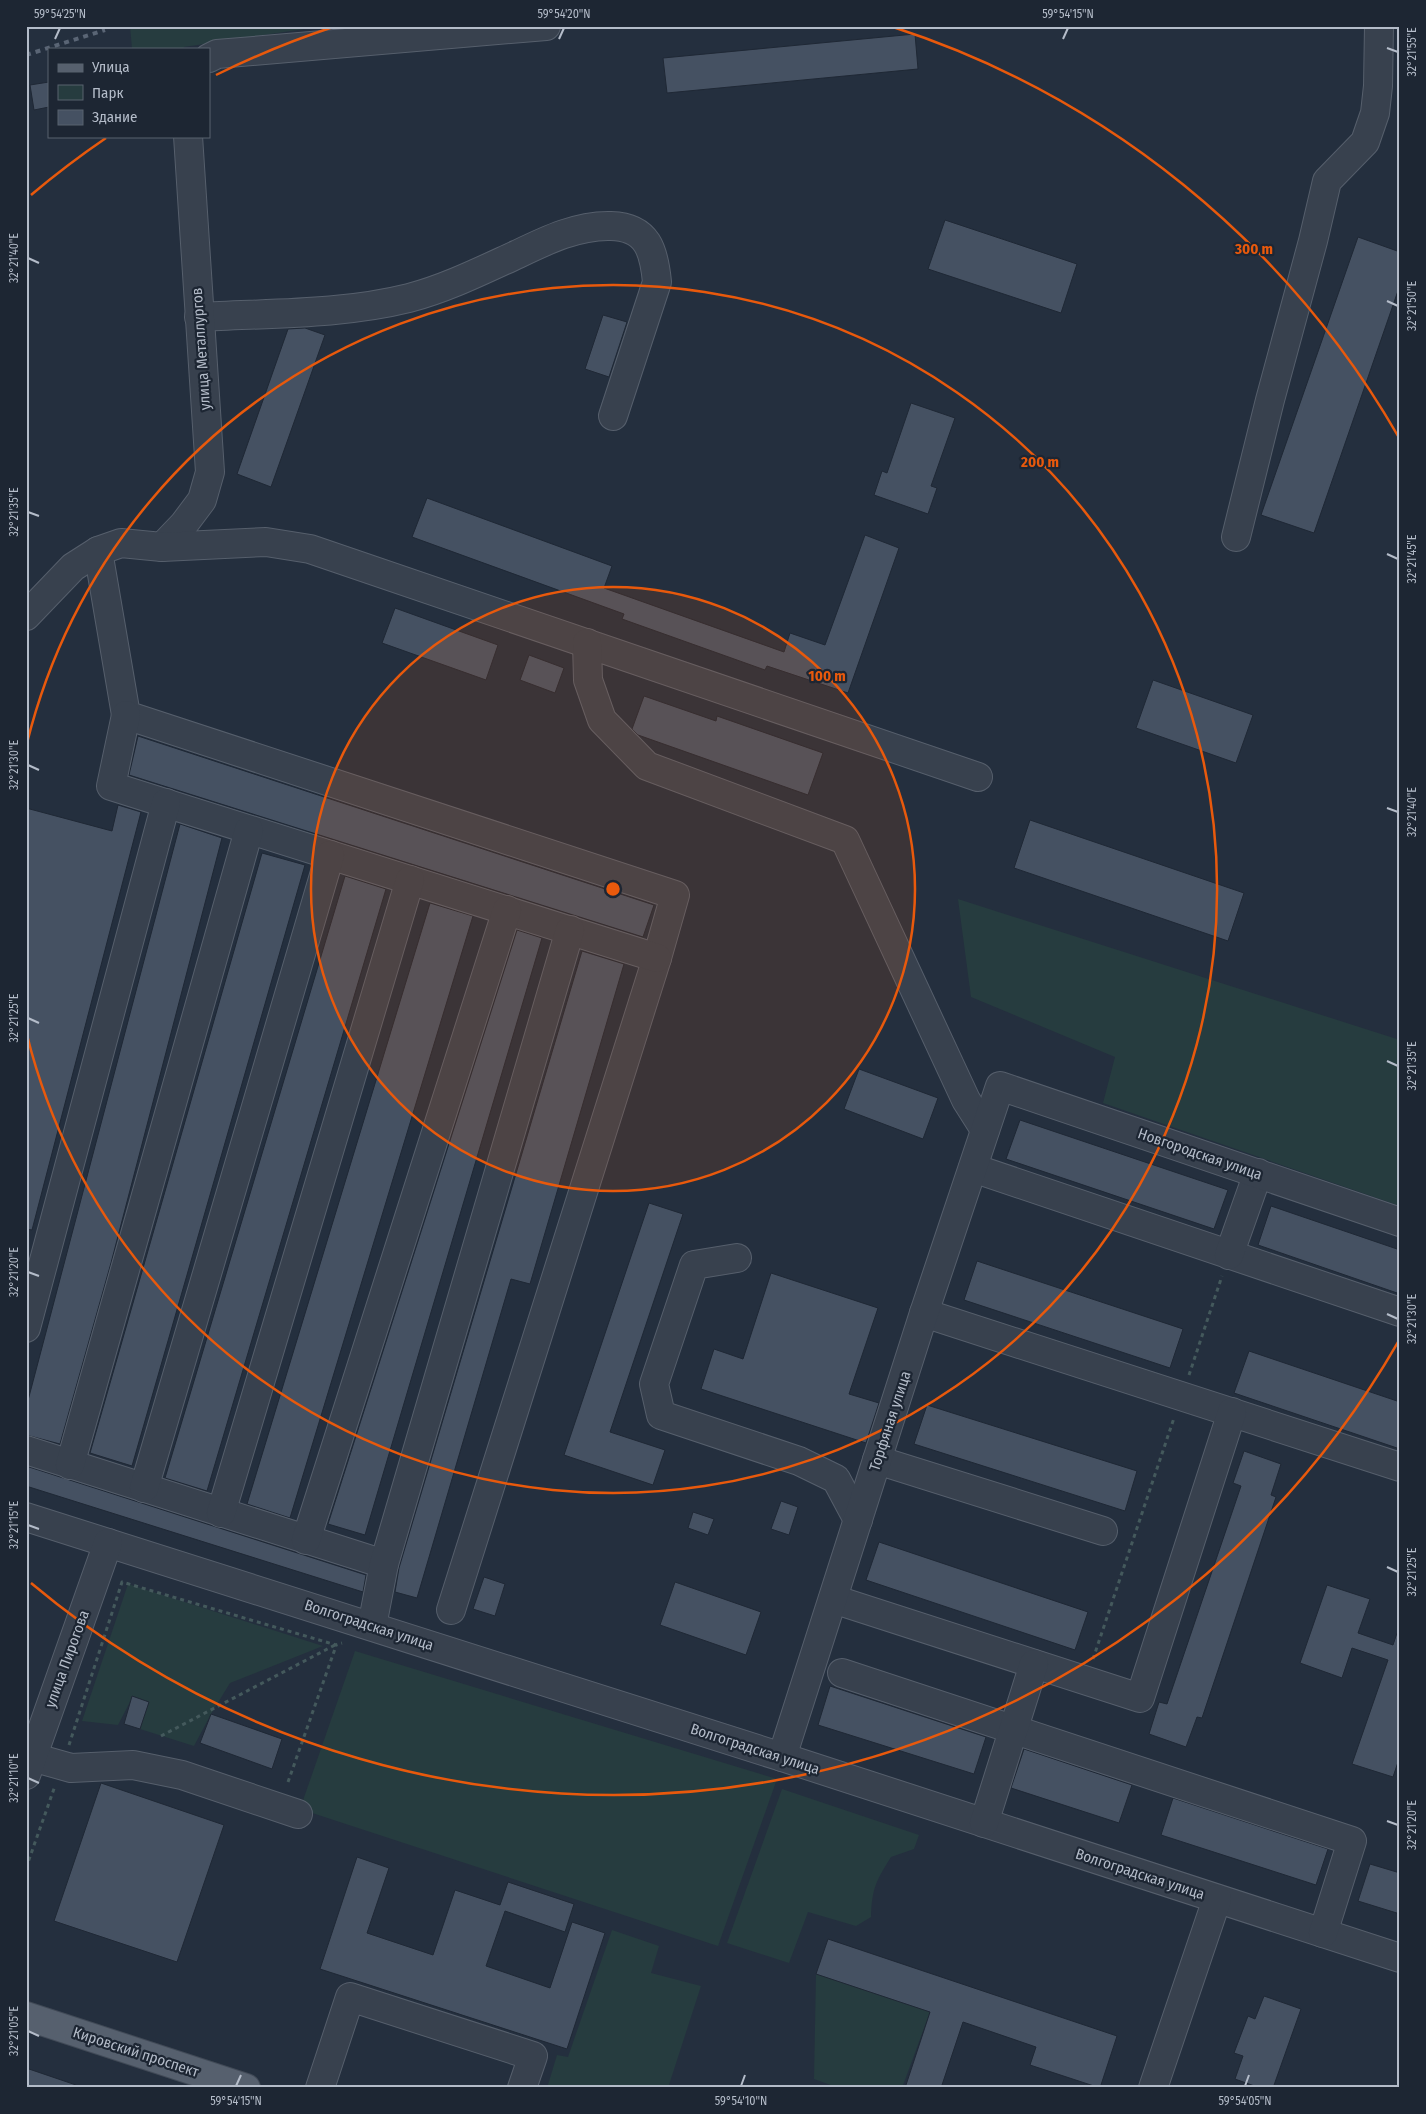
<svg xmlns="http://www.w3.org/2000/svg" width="1426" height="2114" viewBox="0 0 1426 2114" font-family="'Fira Sans Condensed',sans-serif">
	<rect width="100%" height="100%" fill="#242f3e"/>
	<g fill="#263c3f">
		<polygon points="130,26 324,26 184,47 183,49 132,49"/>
		<polygon points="958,899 1400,1040 1400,1206 1103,1103 1115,1057 971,997"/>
		<polygon points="128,1584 323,1646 230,1683 211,1714 194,1746 140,1729 149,1702 133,1696 118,1725 82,1721"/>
		<polygon points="355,1651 777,1779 718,1946 300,1809"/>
		<path d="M782,1789L919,1835L914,1849L891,1857C876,1881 872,1888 871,1917L856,1926L808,1912L789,1963L727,1943Z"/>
		<polygon points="612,1930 659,1946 651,1973 701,1986 668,2088 547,2088 557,2055 568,2057"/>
		<polygon points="816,1974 930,2012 902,2088 839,2088 814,2079"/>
	</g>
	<g fill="#455162" stroke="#1f2835">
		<polygon points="915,34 918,69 667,93 663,58"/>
		<polygon points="49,82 49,107 34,110 30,85"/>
		<polygon points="945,220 1077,264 1061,313 928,269"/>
		<polygon points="1358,237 1400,252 1400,285 1314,533 1261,515"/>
		<polygon points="603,315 627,322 609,377 585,369"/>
		<polygon points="305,328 325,335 271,487 237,474 288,329"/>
		<polygon points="911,403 955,418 931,486 937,488 928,514 874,495 882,471 887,473"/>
		<polygon points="427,498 612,566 604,588 784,652 790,633 825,645 865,535 899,548 848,693 767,666 765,670 622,619 624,614 412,537"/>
		<polygon points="395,608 498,645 486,680 382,643"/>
		<polygon points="529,655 564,668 555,693 520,680"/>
		<polygon points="1153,680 1253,715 1236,763 1136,728"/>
		<polygon points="644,696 716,721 717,716 823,753 808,795 638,735 632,729"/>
		<polygon points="138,736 654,905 643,937 129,775"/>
		<polygon points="118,805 141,812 32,1230 26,1229 26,808 112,831"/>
		<polygon points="1030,820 1244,893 1228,941 1014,868"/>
		<polygon points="180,824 222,838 111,1263 60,1444 26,1435 26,1408"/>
		<polygon points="262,853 305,865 132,1466 90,1453"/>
		<polygon points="345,876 386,889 207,1491 165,1478"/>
		<polygon points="430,903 473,916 290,1518 247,1504"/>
		<polygon points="517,930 542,938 365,1535 328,1524"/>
		<polygon points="582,951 624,964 530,1284 511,1279 417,1598 395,1592 399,1568"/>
		<polygon points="859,1069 938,1098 923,1139 844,1109"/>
		<polygon points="1020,1120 1228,1190 1214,1229 1006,1159"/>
		<polygon points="649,1203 683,1214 610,1432 665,1450 653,1485 564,1455"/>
		<polygon points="1271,1206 1400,1250 1400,1294 1258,1245"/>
		<polygon points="977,1261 1183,1329 1170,1368 964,1300"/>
		<polygon points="771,1273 878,1308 849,1394 879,1403 866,1443 701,1389 714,1349 743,1359"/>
		<polygon points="1249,1351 1400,1402 1400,1449 1234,1393"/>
		<polygon points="927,1405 1137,1471 1125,1511 914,1444"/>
		<polygon points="1244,1451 1281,1464 1271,1495 1276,1497 1202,1718 1197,1717 1186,1747 1149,1734 1159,1702 1167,1704 1241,1486 1233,1483"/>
		<polygon points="26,1466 366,1575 363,1592 26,1486"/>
		<polygon points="781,1501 798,1507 789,1535 771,1529"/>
		<polygon points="693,1512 714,1519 708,1535 688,1528"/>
		<polygon points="879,1542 1088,1612 1075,1650 866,1580"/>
		<polygon points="484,1577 505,1584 495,1616 473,1609"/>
		<polygon points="675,1582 761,1612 746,1655 660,1625"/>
		<polygon points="1327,1585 1370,1599 1358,1633 1393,1645 1397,1633 1400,1634 1400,1756 1393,1777 1352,1764 1388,1660 1352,1648 1342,1678 1300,1663"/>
		<polygon points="830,1686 986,1737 974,1774 818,1725"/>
		<polygon points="132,1696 149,1702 140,1729 124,1724"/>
		<polygon points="211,1714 282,1739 272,1769 200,1743"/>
		<polygon points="1024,1749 1132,1785 1119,1823 1011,1788"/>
		<polygon points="101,1783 224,1825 177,1962 54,1921"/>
		<polygon points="1173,1798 1328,1849 1316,1885 1161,1835"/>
		<polygon points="357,1857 389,1868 367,1933 433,1955 455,1890 500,1905 508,1882 574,1904 565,1932 505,1911 486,1966 550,1988 572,1922 605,1933 567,2049 320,1969"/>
		<polygon points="1370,1864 1400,1873 1400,1914 1358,1901"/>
		<polygon points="828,1939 1117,2036 1100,2088 1030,2065 1036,2047 963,2022 941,2088 905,2088 930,2012 816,1974"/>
		<polygon points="1264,1996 1301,2009 1273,2088 1260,2088 1235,2079 1243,2056 1234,2053 1248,2016 1255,2019"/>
		<polygon points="26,2068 76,2085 75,2088 26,2088"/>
	</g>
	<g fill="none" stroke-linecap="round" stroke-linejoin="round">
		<g stroke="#565f6c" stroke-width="30">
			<g id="minor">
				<polyline points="209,58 217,54 546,26"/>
				<path d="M199,317C268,313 341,315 409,298C447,288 483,270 518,254C547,240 578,225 611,226C648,227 654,251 657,282L613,416"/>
				<polyline points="1236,537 1270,400 1313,241 1327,181 1365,142 1375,113 1378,86 1379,26"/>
				<polyline points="162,547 184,524 202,500 210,472 188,136"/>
				<polyline points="98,551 126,715 675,895 657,958 451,1610"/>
				<polyline points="26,616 73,567 98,551 121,543 162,547 266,542 310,549 978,777"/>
				<polyline points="587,643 588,680 602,720 647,766 845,840 966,1100 985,1130"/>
				<polyline points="126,715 111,786 657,958"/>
				<polyline points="973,1168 1400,1312"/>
				<polyline points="1229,1255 1258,1173"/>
				<polyline points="737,1258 694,1265 654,1384 661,1415 799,1461 836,1479 858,1520"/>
				<polyline points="924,1313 1400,1467"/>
				<polyline points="26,1328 166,803"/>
				<polyline points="26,1450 384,1564"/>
				<polyline points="877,1460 1103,1531"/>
				<polyline points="70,1465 249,830"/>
				<polyline points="144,1488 330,855"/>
				<polyline points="221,1513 410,880"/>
				<polyline points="26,1517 782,1757 1400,1958"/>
				<polyline points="306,1540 507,910"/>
				<polyline points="833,1599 1140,1698 1232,1412"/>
				<polyline points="372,1626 384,1564 570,930"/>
				<polyline points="842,1673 1352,1841 1323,1933"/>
				<polyline points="32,1757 71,1768 133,1765 182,1775 298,1814"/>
				<polyline points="782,1757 924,1313 1000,1086 1400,1222"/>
				<polyline points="26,1775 108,1543"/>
				<polyline points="984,1823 1034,1664"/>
				<polyline points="320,2088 350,1997 533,2056 522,2088"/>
				<polyline points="1153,2088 1217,1899"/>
			</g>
		</g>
		<g stroke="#414a57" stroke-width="30">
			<polyline id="major" points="26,2016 246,2088"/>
		</g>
		<g stroke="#44595c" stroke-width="3" stroke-dasharray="4 4" stroke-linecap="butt">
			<polyline points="1189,1375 1222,1276"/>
			<polyline points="1093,1659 1174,1418"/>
			<polyline points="161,1736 335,1645"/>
			<polyline points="69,1745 122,1582 336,1645 342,1643"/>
			<polyline points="288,1782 336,1646"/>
			<polyline points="26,1868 55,1786"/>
		</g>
		<use href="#minor" stroke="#38414e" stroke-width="28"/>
		<use href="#major" stroke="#56606e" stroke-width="28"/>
		<polyline stroke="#5a6575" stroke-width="4" stroke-dasharray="5 5" stroke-linecap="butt" points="26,55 105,30"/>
	</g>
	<path fill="none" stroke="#b4bcc9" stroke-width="2" d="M55,39L60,28M559,39L564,28M1063,39L1068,28M1387,48L1398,52M28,258L39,263M1387,301L1398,306M28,512L39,516M1387,554L1398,559M28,765L39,770M1387,808L1398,812M28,1018L39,1023M1387,1061L1398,1066M28,1272L39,1276M1387,1314L1398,1319M28,1525L39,1529M1387,1567L1398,1572M28,1778L39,1783M1387,1821L1398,1825M28,2031L39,2036M236,2086L241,2075M741,2086L745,2075M1245,2086L1249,2075"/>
	<circle cx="613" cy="889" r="302" fill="#e8590c" fill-opacity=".12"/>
	<g fill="none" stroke="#e8590c" stroke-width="2.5">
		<circle cx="613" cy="889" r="302"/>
		<path d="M27 743A604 604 0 1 1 27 1035"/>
		<path d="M1398 1342A906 906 0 0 1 31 1583M31 195A906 906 0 0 1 106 138M216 75A906 906 0 0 1 333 27M893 27A906 906 0 0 1 1398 436"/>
	</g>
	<g text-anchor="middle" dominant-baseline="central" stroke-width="4.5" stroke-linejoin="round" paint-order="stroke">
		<g font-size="15" fill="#b4bcc9" stroke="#1d2633">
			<text transform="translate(201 349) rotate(-94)">улица Металлургов</text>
			<text transform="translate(1200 1154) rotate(19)">Новгородская улица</text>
			<text transform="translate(890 1421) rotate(-72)">Торфяная улица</text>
			<text transform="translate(369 1625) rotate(18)">Волгоградская улица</text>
			<text transform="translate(67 1659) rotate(-70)">улица Пирогова</text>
			<text transform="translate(755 1749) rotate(18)">Волгоградская улица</text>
			<text transform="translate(1140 1874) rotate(18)">Волгоградская улица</text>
			<text transform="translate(136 2052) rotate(18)">Кировский проспект</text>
		</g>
	</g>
	<circle cx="613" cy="889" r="8" fill="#e8590c" stroke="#1d2633" stroke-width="2.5"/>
	<g font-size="15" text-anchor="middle" font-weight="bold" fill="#e8590c" stroke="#1d2633" stroke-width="4.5" stroke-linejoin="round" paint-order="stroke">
		<text x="1254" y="254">300 m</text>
		<text x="1040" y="467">200 m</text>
		<text x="827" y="681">100 m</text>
	</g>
	<rect width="1426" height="2114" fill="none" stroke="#1d2633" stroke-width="55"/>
	<rect x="48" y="48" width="162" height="90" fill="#1d2633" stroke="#59626f"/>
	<rect x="58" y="64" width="25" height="8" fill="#56606e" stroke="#59626f"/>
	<text x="92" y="72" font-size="15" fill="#b4bcc9">Улица</text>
	<rect x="58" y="85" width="25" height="15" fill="#263c3f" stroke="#59626f"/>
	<text x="92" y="98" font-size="15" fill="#b4bcc9">Парк</text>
	<rect x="58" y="110" width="25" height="15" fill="#455162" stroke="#59626f"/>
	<text x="92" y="122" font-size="15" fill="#b4bcc9">Здание</text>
	<rect x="28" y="28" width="1370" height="2058" fill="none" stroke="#b4bcc9" stroke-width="2"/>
	<g font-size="12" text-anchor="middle" fill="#b4bcc9">
		<text x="60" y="18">59°54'25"N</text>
		<text x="564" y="18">59°54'20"N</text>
		<text x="1068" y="18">59°54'15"N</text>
		<text transform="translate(1412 52) rotate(-90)" y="4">32°21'55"E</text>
		<text transform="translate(14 258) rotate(-90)" y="4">32°21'40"E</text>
		<text transform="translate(1412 306) rotate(-90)" y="4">32°21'50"E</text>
		<text transform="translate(14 512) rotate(-90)" y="4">32°21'35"E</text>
		<text transform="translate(1412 559) rotate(-90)" y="4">32°21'45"E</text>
		<text transform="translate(14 765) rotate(-90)" y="4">32°21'30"E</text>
		<text transform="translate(1412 812) rotate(-90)" y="4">32°21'40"E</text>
		<text transform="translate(14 1018) rotate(-90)" y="4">32°21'25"E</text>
		<text transform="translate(1412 1066) rotate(-90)" y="4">32°21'35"E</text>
		<text transform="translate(14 1272) rotate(-90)" y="4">32°21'20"E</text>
		<text transform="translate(1412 1319) rotate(-90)" y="4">32°21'30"E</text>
		<text transform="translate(14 1525) rotate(-90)" y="4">32°21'15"E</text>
		<text transform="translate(1412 1572) rotate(-90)" y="4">32°21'25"E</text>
		<text transform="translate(14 1778) rotate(-90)" y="4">32°21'10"E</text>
		<text transform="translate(1412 1825) rotate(-90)" y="4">32°21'20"E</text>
		<text transform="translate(14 2031) rotate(-90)" y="4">32°21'05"E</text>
		<text x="236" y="2105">59°54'15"N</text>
		<text x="741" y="2105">59°54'10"N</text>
		<text x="1245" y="2105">59°54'05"N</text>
	</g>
</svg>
